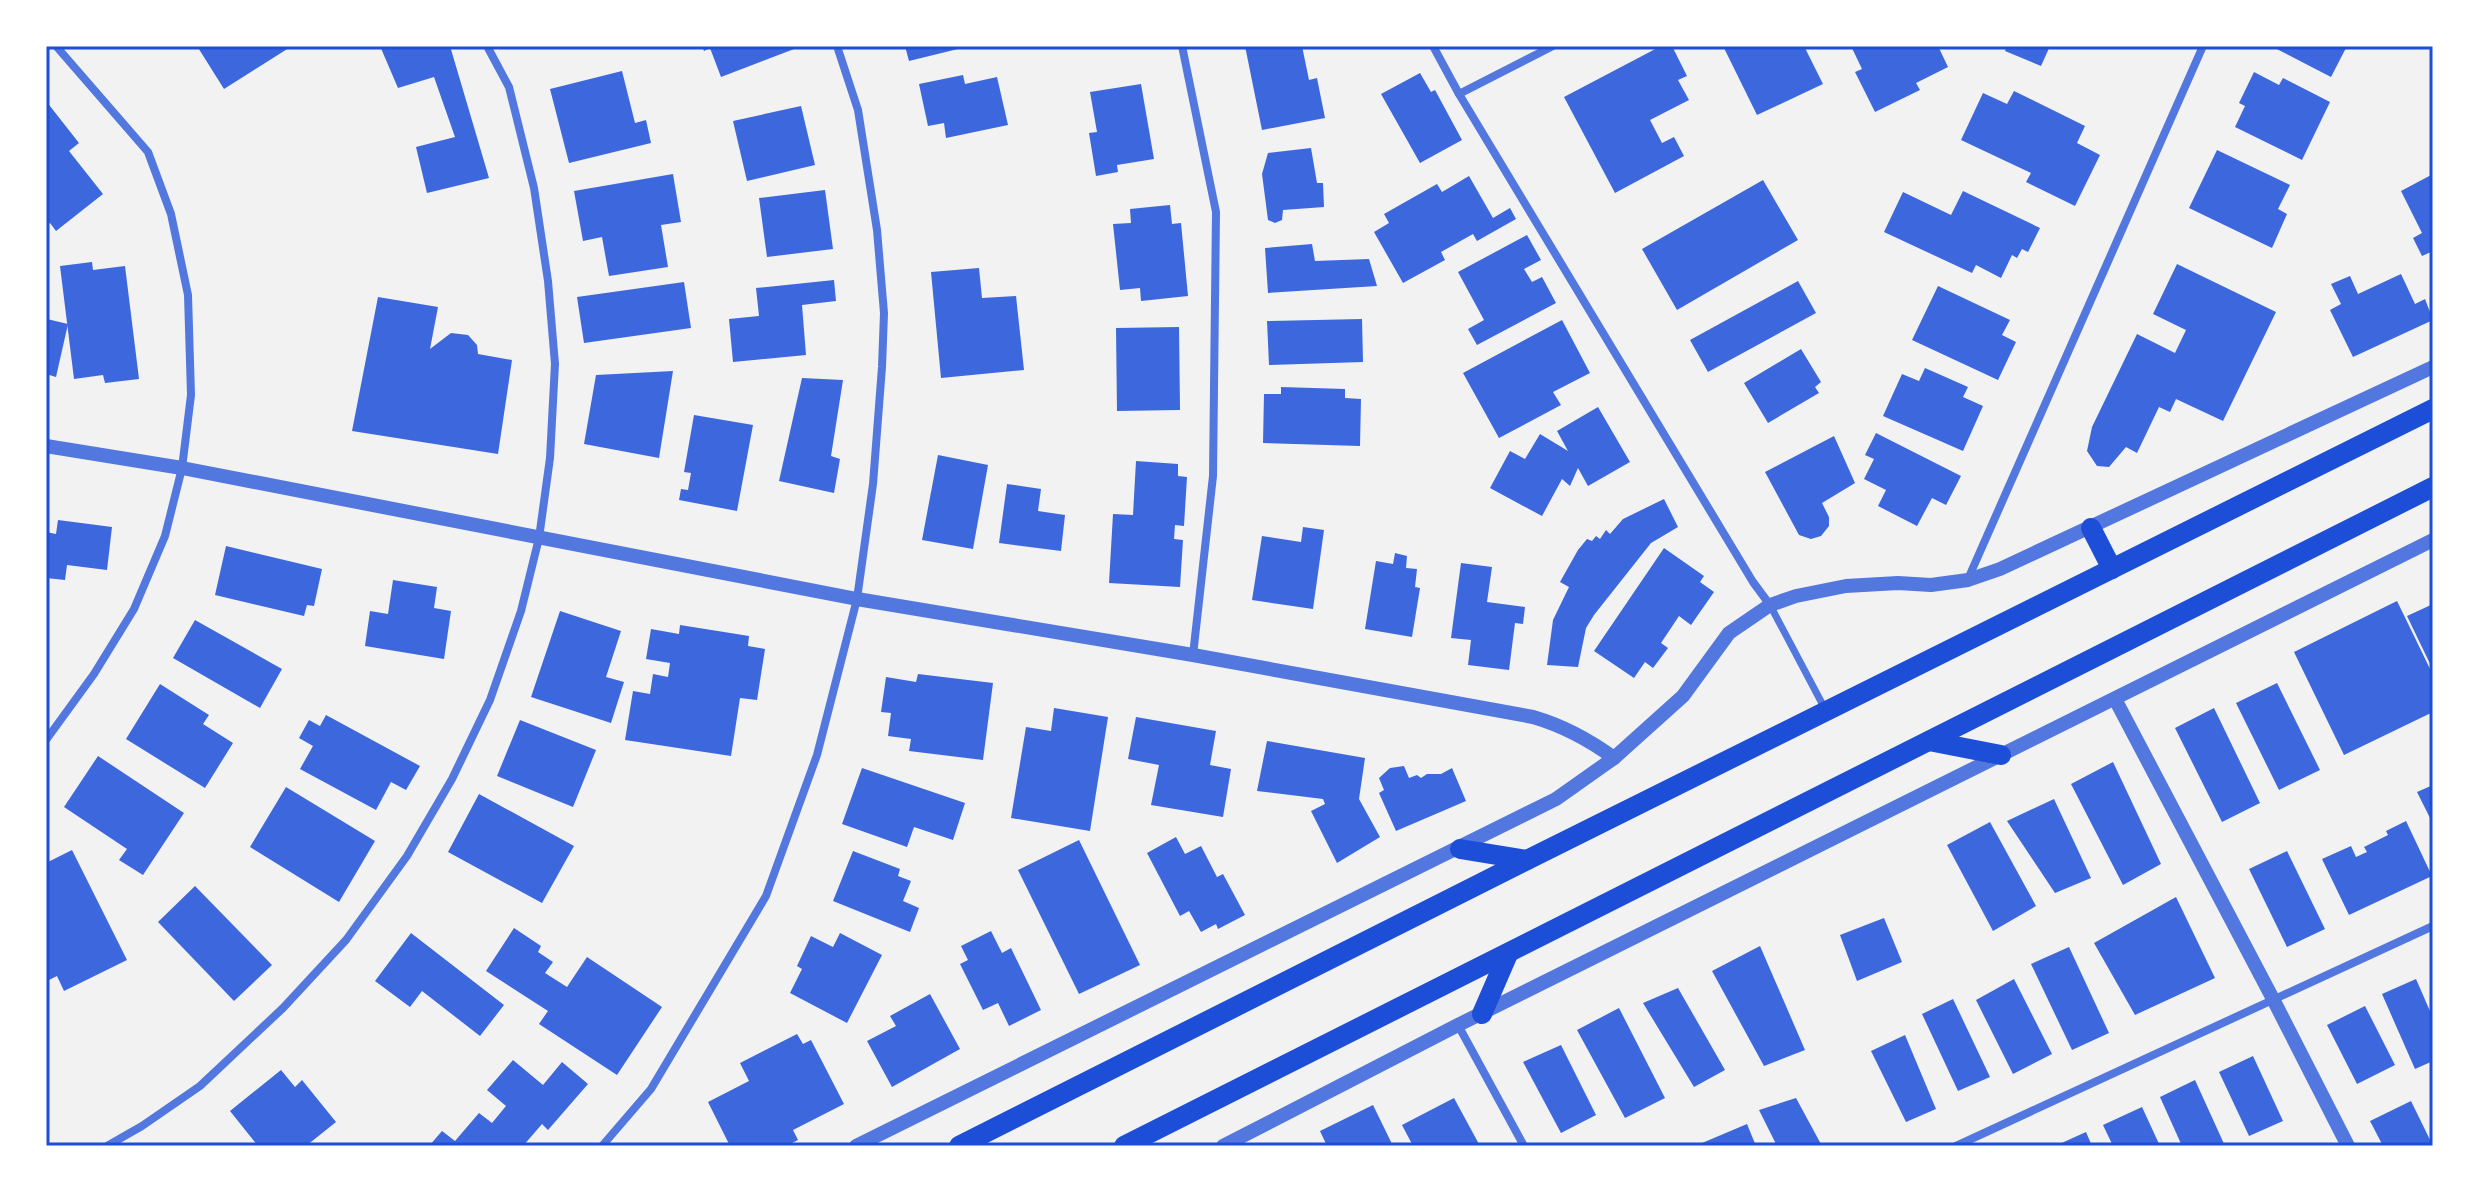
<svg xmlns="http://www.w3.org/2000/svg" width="2479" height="1192" viewBox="0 0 2479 1192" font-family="Helvetica,sans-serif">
	<rect width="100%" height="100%" fill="#f2f2f2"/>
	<g fill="#3d67dc">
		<polygon points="197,46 292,46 224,89"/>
		<polygon points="380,46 450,46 489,178 427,193 416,147 455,137 434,77 398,88"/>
		<polygon points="702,46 802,46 721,77 710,48 704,51"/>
		<polygon points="905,46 966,46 966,47 909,61"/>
		<polygon points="1245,46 1302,46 1309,80 1317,78 1325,118 1262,130"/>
		<polygon points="1661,46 1672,46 1687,76 1678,80 1689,100 1650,120 1662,143 1674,137 1684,156 1615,193 1564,97"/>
		<polygon points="1723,46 1804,46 1823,84 1757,115"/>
		<polygon points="1851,46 1938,46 1948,67 1916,83 1920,90 1875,112 1855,72 1862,69"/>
		<polygon points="2007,46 2050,46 2041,66 2005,51"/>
		<polygon points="2271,46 2347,46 2331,77"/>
		<polygon points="622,71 635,123 646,120 651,143 569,163 550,89"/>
		<polygon points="2254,72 2279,85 2283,78 2330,102 2302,160 2235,127 2245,106 2239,103"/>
		<polygon points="1420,73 1431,92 1435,90 1462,140 1420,163 1381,94"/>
		<polygon points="963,75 965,84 997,77 1008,125 946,138 944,123 928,126 919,84"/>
		<polygon points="1141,84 1154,159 1117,165 1118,172 1096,176 1089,133 1097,132 1090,92"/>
		<polygon points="2014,91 2085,126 2077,143 2100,155 2075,206 2026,182 2031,173 1961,140 1983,93 2007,104"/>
		<polygon points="46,101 79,143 69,151 103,194 56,231 50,223 46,226"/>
		<polygon points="801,106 815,165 747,181 733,121"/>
		<polygon points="1311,148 1317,183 1323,183 1324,207 1283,210 1282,220 1275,223 1268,220 1262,174 1268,153"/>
		<polygon points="2217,150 2290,185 2278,209 2287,214 2272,248 2189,208"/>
		<polygon points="673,174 681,222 661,225 668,267 609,276 602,237 583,241 574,191"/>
		<polygon points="2433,174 2433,257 2431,252 2422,256 2413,238 2422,233 2401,191"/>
		<polygon points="1469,176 1493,218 1510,208 1516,219 1477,241 1473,234 1441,252 1445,260 1403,283 1374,232 1389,223 1384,214 1437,184 1442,192"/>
		<polygon points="1763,180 1798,240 1677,310 1642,249"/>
		<polygon points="825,190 833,249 767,257 759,198"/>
		<polygon points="1963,191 2040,228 2028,252 2022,249 2017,258 2012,255 2001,278 1976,265 1972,273 1884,232 1903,192 1951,215"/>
		<polygon points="1170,205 1172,224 1181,223 1188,296 1141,301 1140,288 1120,290 1113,224 1131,223 1130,209"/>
		<polygon points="1527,235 1541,260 1524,269 1532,282 1542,277 1556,303 1477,345 1468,329 1484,320 1458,272"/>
		<polygon points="1312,244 1315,261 1369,259 1377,286 1268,293 1265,248"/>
		<polygon points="92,262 93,270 125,266 139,379 105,383 103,375 74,379 60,266"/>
		<polygon points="2177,264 2276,312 2223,421 2176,399 2170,412 2159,407 2137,453 2126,447 2109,467 2097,466 2087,451 2092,427 2137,334 2175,353 2186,330 2153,314"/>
		<polygon points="979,268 982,298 1016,296 1024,370 941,378 931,272"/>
		<polygon points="2401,274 2415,304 2425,299 2433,320 2353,357 2330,310 2341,304 2331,284 2350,276 2358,294"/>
		<polygon points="834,280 836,301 802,305 806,355 733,362 729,319 759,316 756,288"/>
		<polygon points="1798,281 1816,313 1708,372 1690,340"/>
		<polygon points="684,282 691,328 584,343 577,297"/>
		<polygon points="1938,286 2010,320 2002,335 2016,342 1998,380 1912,340"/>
		<polygon points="378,297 438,307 430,349 451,333 468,335 477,345 478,354 512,360 498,454 352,431"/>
		<polygon points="47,319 68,324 56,377 46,374"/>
		<polygon points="1362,319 1363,362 1269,365 1267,321"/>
		<polygon points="1562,320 1590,373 1553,392 1561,405 1499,438 1463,373"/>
		<polygon points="1179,327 1180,410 1117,411 1116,328"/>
		<polygon points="1801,349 1821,382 1815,387 1819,393 1768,423 1744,383"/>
		<polygon points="1925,368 1968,387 1963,397 1983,406 1963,451 1883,416 1902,374 1919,381"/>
		<polygon points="673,371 659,458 584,444 596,375"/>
		<polygon points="802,378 843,380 831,456 840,459 834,493 779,481"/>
		<polygon points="1281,387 1345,389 1345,398 1361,399 1360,446 1263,443 1264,394 1281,394"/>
		<polygon points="1598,407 1630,462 1588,486 1578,468 1570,486 1562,479 1542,516 1490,488 1510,451 1525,459 1540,434 1568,451 1557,431"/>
		<polygon points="694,415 753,425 737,511 679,500 681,489 688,490 691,473 684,472"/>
		<polygon points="1876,433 1961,476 1946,505 1932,498 1917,526 1878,506 1886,490 1864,479 1874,459 1865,455"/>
		<polygon points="1834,436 1855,483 1822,503 1829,517 1829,526 1821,536 1811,539 1799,535 1765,472"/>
		<polygon points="938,455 988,465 973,549 922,540"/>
		<polygon points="1136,461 1178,464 1178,476 1187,477 1184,526 1175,525 1174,539 1183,540 1180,587 1109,583 1113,514 1133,515"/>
		<polygon points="1007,484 1041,489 1038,511 1065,515 1061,551 999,543"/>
		<polygon points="1664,499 1678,527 1651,543 1594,615 1586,628 1578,667 1547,665 1553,620 1569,587 1560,582 1578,550 1587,539 1592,541 1596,536 1600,539 1606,530 1610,534 1623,519"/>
		<polygon points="58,520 112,527 107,570 67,565 65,580 46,578 46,532 56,534"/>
		<polygon points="1303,527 1324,530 1313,609 1252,600 1262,536 1301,542"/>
		<polygon points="226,546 322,569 314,606 307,605 304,616 215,595"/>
		<polygon points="1664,548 1704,576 1700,582 1714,592 1691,625 1679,616 1661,643 1668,648 1653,668 1645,662 1634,678 1594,651"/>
		<polygon points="1395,553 1407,556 1406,568 1417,569 1415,587 1420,588 1412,637 1365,629 1376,561 1393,564"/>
		<polygon points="1461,563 1492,567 1487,602 1525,607 1523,624 1515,623 1509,670 1468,665 1471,640 1451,638"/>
		<polygon points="393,580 437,587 434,608 451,611 444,659 365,646 370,611 388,614"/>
		<polygon points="2397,601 2433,675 2433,712 2344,755 2294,652"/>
		<polygon points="2433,604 2433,670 2407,616"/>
		<polygon points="560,611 621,631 606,677 624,682 611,723 531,697"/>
		<polygon points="195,620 282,669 260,708 173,658"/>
		<polygon points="680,625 749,636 748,646 765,649 757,700 740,698 731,756 625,740 633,691 650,694 653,674 668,677 670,663 646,659 651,629 679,634"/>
		<polygon points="918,674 993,683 983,760 909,751 911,739 888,736 891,713 881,712 886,677 916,682"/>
		<polygon points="2277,683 2320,770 2279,790 2236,703"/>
		<polygon points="160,684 209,715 203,724 233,743 205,788 126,739"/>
		<polygon points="1054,708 1108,717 1090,831 1011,818 1026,727 1051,731"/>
		<polygon points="2214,708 2260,803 2222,822 2175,728"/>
		<polygon points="326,715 420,766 406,790 391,782 376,810 300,769 313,746 299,738 309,720 320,726"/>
		<polygon points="1136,717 1216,731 1210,765 1231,769 1223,817 1151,805 1159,765 1128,759"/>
		<polygon points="520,720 596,750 573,807 497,776"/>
		<polygon points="1267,741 1365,758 1359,799 1380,837 1337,863 1311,811 1325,804 1323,799 1257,791"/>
		<polygon points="98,756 184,813 143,875 119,860 127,849 64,807"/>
		<polygon points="2113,762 2161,864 2123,885 2071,784"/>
		<polygon points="1404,766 1409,778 1417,775 1421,778 1427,774 1441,774 1452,768 1466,801 1396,831 1379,793 1384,790 1379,778 1390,768"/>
		<polygon points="862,768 965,803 953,840 914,827 907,847 842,824"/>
		<polygon points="2433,785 2433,824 2417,792"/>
		<polygon points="286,787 375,841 339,902 250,847"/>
		<polygon points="479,794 574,846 542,903 448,852"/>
		<polygon points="2054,799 2091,878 2055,893 2007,821"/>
		<polygon points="2406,821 2432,876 2349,915 2322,859 2351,846 2356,857 2367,852 2364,847 2388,835 2386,831"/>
		<polygon points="1990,822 2036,906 1993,931 1947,845"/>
		<polygon points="1176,837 1185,854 1201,846 1217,877 1223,874 1245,915 1218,929 1216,924 1201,932 1189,911 1180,916 1147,853"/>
		<polygon points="1079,840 1140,965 1079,994 1018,870"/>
		<polygon points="72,850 127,960 64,991 57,976 47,981 46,979 46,863"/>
		<polygon points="853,851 900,869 898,876 911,881 903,901 919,908 910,932 833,901"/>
		<polygon points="2287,851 2325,929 2287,947 2249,869"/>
		<polygon points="195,886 272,965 234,1001 158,922"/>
		<polygon points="2176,897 2215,978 2135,1015 2094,943"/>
		<polygon points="1884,918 1902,962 1857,981 1840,935"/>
		<polygon points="514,928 541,946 538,952 553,962 545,973 567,987 587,957 662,1007 617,1075 539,1024 548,1011 486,971"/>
		<polygon points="991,931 1002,953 1011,948 1041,1010 1009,1026 998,1003 983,1010 960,964 968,960 961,946"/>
		<polygon points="411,933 504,1005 480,1036 422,991 410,1007 375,981"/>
		<polygon points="840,933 882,955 847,1023 790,993 802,969 797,966 811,936 833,947"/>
		<polygon points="1760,946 1805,1050 1764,1066 1712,971"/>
		<polygon points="2069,947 2109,1033 2072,1050 2031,964"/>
		<polygon points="2014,979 2052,1054 2013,1074 1976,1000"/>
		<polygon points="2416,979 2433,1018 2433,1061 2415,1069 2382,994"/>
		<polygon points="1678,988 1725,1070 1694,1087 1643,1003"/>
		<polygon points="930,994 960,1049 892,1087 867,1041 896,1026 890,1016"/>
		<polygon points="1953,999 1990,1077 1958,1091 1922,1014"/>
		<polygon points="2365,1006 2395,1065 2357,1084 2327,1025"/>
		<polygon points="1619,1008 1665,1098 1625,1118 1577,1030"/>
		<polygon points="797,1034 803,1044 811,1040 844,1104 793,1130 798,1140 786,1146 730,1146 708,1102 749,1081 740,1063"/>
		<polygon points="1905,1035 1936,1109 1906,1122 1871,1051"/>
		<polygon points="1561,1045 1596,1115 1561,1133 1523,1062"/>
		<polygon points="2253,1056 2283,1121 2249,1136 2219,1072"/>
		<polygon points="513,1060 543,1085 562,1062 588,1084 548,1130 542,1124 523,1146 429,1146 442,1131 455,1141 479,1113 492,1123 506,1106 487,1090"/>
		<polygon points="281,1070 295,1087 302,1080 336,1122 306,1146 258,1146 230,1111"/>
		<polygon points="2195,1080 2225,1146 2182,1146 2160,1097"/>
		<polygon points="1454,1098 1480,1146 1413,1146 1402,1125"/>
		<polygon points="1796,1098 1822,1146 1777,1146 1759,1110"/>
		<polygon points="2411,1101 2433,1146 2383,1146 2370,1121"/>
		<polygon points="1373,1105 1393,1146 1327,1146 1320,1131"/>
		<polygon points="2142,1107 2160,1146 2113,1146 2103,1125"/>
		<polygon points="1747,1124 1756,1146 1695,1146"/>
		<polygon points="2086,1132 2092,1146 2055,1146"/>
	</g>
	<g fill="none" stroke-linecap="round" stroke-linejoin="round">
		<polyline stroke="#5277de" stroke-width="7" points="1770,605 1825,709"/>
		<g stroke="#5277de" stroke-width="8">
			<polyline points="1182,46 1216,212 1213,476 1193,655"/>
			<polyline points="1433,46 1459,94 1753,582 1770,605"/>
			<polyline points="1459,94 1553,46"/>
			<polyline points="1968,579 2203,46"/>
			<polyline points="46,740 94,674 134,609 165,536 182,468 191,395 188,295 171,214 148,152 56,46"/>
			<polyline points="1458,1025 1524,1146"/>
			<polyline points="107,1146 142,1126 200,1086 283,1008 346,940 407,856 452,779 490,700 521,611 539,538 550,458 555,364 548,281 534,188 509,87 487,46"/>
			<polyline points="602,1146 651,1089 766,896 817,755 857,599 873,484 882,367 884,313 877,230 858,110 837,46"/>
			<polyline points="1956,1146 2433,926"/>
		</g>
		<g stroke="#5277de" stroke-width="14">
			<path d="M46,446L182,468L857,599L1193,655L1533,717C1564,726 1588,739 1614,758"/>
			<polyline points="2115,699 2273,999 2348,1146"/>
			<polyline points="856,1146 1556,799 1614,758 1683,696 1729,633 1770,605 1796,596 1846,586 1898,583 1931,585 1968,580 2000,569 2433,367"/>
			<polyline points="1223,1146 1458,1025 2433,540"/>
		</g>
		<g stroke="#1d4ed8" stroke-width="20">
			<polyline points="2091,528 2112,569"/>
			<polyline points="1929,741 2001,755"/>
			<polyline points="1460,849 1527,860"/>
			<polyline points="1482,1014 1508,954"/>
			<polyline points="959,1146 1527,860 2433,409"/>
			<polyline points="1124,1146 2433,487"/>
		</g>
	</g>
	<rect width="2479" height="1192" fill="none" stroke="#ffffff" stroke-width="96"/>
	<rect x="48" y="48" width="2383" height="1096" fill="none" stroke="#1d4ed8" stroke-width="3"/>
</svg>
